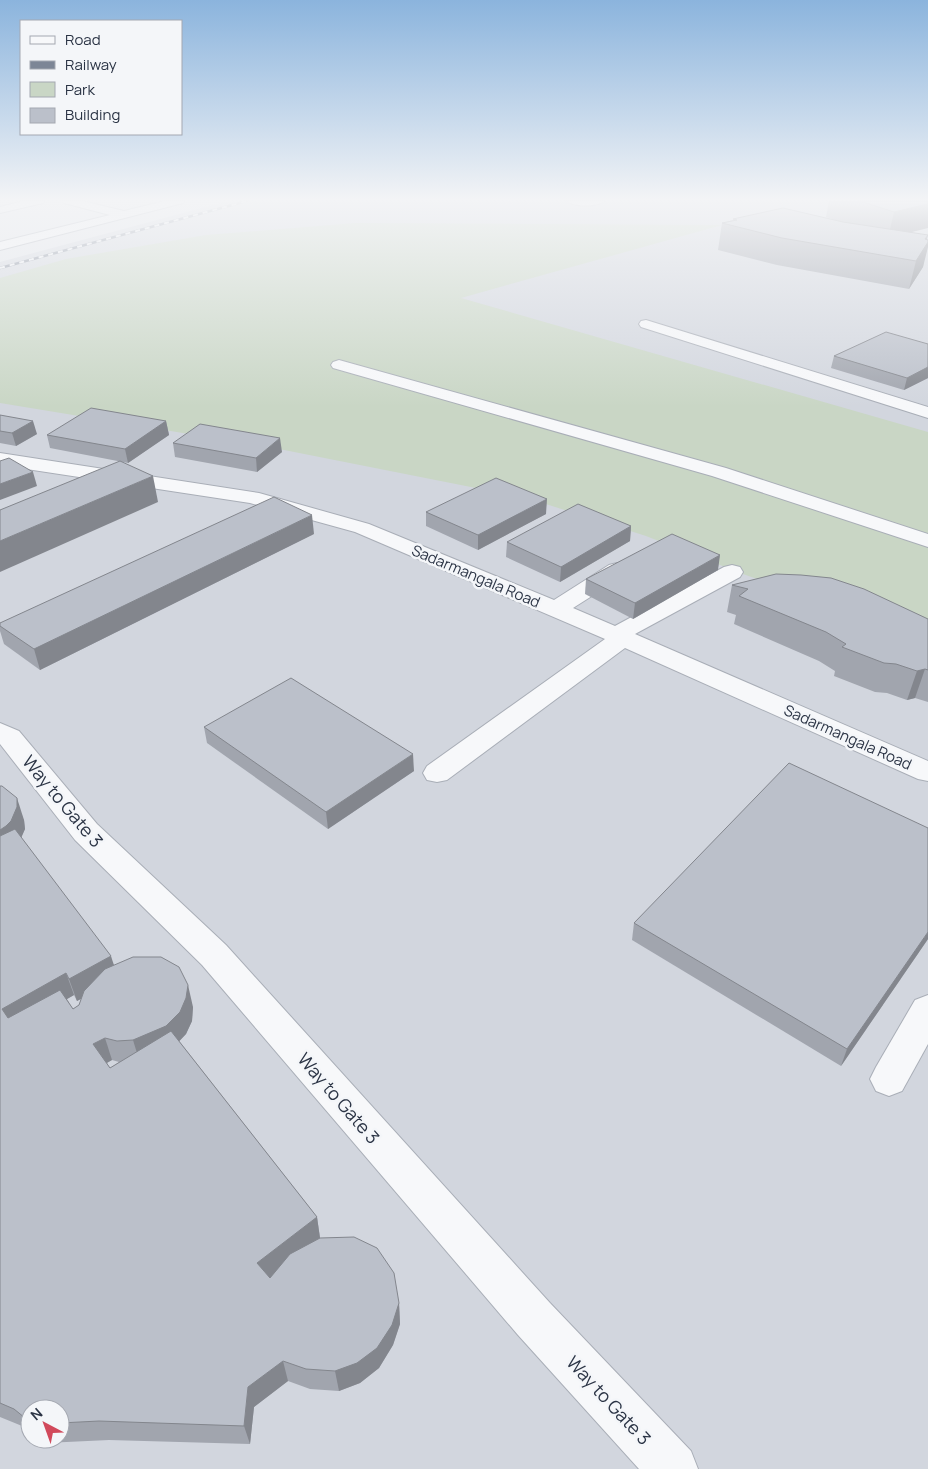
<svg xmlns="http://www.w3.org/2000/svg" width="928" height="1469" viewBox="0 0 928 1469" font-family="Manrope,sans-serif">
	<rect width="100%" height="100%" fill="#e4e7ec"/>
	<path fill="#d2d6de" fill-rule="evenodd" d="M228,201H928V1469H0V262ZM30,1409H60V1439H30Z"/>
	<polygon fill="#c9d6c5" points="355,223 722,225 461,298 928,432 928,639 743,574 646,536 527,498 274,448 0,403 0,278 66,259 206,235"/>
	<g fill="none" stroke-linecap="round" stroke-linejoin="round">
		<g stroke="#a9aeb7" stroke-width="2">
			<g id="minor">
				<polygon points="23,201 44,201 43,203 0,213 0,207"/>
				<polygon points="63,201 82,201 124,211 165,201 184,201 183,203 0,250 0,242 110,215 64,203"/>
				<path d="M567,201H604C597,207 574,207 567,201Z"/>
				<polygon points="646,320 928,407 928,418 641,327 639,324 641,321"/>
				<polygon points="339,360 726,468 928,534 928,547 712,476 333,368 331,365 333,362"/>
				<polygon points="0,453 259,493 369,524 554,600 609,565 617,563 625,565 628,570 625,575 573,608 615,626 724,567 732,565 740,567 743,572 740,577 635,634 928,761 928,781 918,779 625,648 447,780 437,782 427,780 423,773 427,766 605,639 355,532 250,503 0,465"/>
				<polygon points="0,723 19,731 97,824 226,945 550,1303 691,1451 698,1469 639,1469 518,1335 202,965 75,840 0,744"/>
				<polygon points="928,995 928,1044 902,1091 889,1096 876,1091 870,1079 876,1067 915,1000"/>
			</g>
		</g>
		<use href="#minor" fill="#f7f8fa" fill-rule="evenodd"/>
		<g stroke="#7d8696" stroke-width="2.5">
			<polyline id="rail" points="0,268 247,201"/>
		</g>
		<use href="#rail" stroke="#f4f6f9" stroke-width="2" stroke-dasharray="5" stroke-linecap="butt"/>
	</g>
	<g fill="#a1a5ae" fill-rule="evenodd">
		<polygon points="829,201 928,201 911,232 927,239 923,267 909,289 777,265 718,250 722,223 733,220 733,219 832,219 826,217"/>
		<polygon points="928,344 928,378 904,390 831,368 834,356"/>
		<polygon points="0,415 37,434 16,446 0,443"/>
		<polygon points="166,421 169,435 128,463 50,448 47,435"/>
		<polygon points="173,443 282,452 257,472 175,457"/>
		<polygon points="426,512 546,514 478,550 426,526"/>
		<polygon points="631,526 630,541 560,582 506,557 507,542"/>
		<polygon points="314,534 40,670 4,644 0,631 0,623"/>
		<polygon points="718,570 633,619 585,594 586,579"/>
		<polygon points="732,585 928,619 928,702 915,698 907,700 887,693 875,692 834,676 835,671 819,661 734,624 736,615 727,612"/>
		<polygon points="204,727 414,771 328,829 207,743"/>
		<path d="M0,786L24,820L25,829L21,837L114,965L193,1007L192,1021L186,1034L179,1041L317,1217L320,1238L399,1303L400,1324L393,1345L379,1368L360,1383L339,1391L310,1389L288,1381L254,1407L250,1444L109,1440L45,1443L40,1439H60V1409H30V1430L27,1428L0,1417ZM74,995L77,1001L81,999L79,1005L73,1009L67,999ZM112,1060L119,1062L110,1068L107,1063Z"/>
		<polygon points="634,923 928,939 841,1066 632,940"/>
	</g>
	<g fill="#83868d">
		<polygon points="928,204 928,228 888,238 894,212"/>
		<polygon points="928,235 925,247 928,242 928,247 923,267 909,289 916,261 925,239"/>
		<polygon points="928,367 928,378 904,390 907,378"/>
		<polygon points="33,421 37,434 16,446 12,433"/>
		<polygon points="166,421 169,435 128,463 125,449"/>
		<polygon points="280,438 282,452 257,472 256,458"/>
		<polygon points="33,472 37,486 0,500 0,484"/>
		<polygon points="153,476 158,502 0,572 0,541"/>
		<polygon points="547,499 546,514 478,550 478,535"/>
		<polygon points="312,515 314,534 40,670 34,649"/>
		<polygon points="631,526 630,541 560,582 561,567"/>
		<polygon points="720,555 718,570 633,619 635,603"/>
		<polygon points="925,669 915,698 907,700 917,671"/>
		<polygon points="413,754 414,771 328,829 326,812"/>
		<polygon points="17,798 24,820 25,829 19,843 0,857 0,830"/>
		<polygon points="928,932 928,939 841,1066 847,1049"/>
		<polygon points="111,956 118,978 77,1001 69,979"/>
		<polygon points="66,973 74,995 11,1031 2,1009"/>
		<polygon points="188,985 193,1007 192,1021 186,1034 172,1049 140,1063 133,1040"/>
		<polygon points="105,1038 112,1060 101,1066 93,1044"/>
		<polygon points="317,1217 320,1238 262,1284 257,1263"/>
		<polygon points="399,1303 400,1324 393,1345 379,1368 360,1383 339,1391 335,1371"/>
		<polygon points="283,1361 288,1381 254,1407 250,1444 244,1426 248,1387"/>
	</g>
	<g fill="#bbc0ca" stroke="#83868d">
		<polygon points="860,201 928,201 928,204 894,212"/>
		<polygon points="783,208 843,222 928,235 925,239 928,240 928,242 916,261 782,238 722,223 737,220 733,219"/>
		<polygon points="886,332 928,344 928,367 907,378 834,356"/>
		<polygon points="91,408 166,421 125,449 47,435"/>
		<polygon points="0,415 33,421 12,433 0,431"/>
		<polygon points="200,424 280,438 256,458 173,443"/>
		<polygon points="9,458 33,472 0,484 0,461"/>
		<polygon points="120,461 153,476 0,541 0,510"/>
		<polygon points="496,478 547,499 478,535 426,512"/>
		<polygon points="274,497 312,515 34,649 0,626 0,623"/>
		<polygon points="578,504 631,526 561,567 507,542"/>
		<polygon points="672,534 720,555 635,603 586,579"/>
		<polygon points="776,574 801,575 831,578 864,589 928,619 928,670 925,669 917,671 896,664 884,663 842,647 846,644 826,632 739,596 748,589 732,585"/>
		<polygon points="291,678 413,754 326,812 204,727"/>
		<polygon points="789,763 928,828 928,932 847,1049 634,923"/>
		<polygon points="0,786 2,786 17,798 17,807 11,821 6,826 0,830"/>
		<polygon points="15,829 111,956 69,979 66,973 2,1009 8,1018 60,990 73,1009 79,1005 84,991 105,969 133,957 161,957 179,967 188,985 186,998 180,1012 166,1026 133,1040 117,1041 105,1038 93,1044 110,1068 171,1031 317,1217 257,1263 270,1278 290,1254 320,1238 354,1237 377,1248 394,1273 399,1303 392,1325 377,1348 357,1363 335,1371 306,1369 283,1361 248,1387 244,1426 99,1421 60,1423 60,1409 30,1409 30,1422 14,1409 0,1403 0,836"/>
	</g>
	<linearGradient id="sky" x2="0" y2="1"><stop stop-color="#8bb4dd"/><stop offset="0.49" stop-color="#f3f4f6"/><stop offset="1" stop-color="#f3f4f6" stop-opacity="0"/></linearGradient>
	<rect width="928" height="407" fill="url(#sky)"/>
	<g text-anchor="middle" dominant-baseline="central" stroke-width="5" stroke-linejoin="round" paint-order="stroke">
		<g font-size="15" fill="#2b3445" stroke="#f4f6f9">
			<text transform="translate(476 576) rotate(23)">Sadarmangala Road</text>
			<text transform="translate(848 737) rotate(24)">Sadarmangala Road</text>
		</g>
		<g font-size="18" fill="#2b3445" stroke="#f4f6f9">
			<text transform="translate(63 801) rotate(50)">Way to Gate 3</text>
			<text transform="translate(339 1098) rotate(49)">Way to Gate 3</text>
			<text transform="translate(609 1400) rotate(47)">Way to Gate 3</text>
		</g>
	</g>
	<rect x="20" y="20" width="162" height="115" fill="#f4f6f9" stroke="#a4a8b1"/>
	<rect x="30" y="36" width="25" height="8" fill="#f7f8fa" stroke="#a4a8b1"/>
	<text x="65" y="45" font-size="15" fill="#2b3445">Road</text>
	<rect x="30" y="61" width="25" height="8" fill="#7d8696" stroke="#a4a8b1"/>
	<text x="65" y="70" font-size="15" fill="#2b3445">Railway</text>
	<rect x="30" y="82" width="25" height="15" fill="#c9d6c5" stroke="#a4a8b1"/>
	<text x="65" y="95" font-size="15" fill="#2b3445">Park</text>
	<rect x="30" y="108" width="25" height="15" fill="#bbc0ca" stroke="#a4a8b1"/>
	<text x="65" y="120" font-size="15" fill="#2b3445">Building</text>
	<g transform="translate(45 1424) rotate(319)"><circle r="24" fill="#f4f6f9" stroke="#a4a8b1"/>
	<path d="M0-4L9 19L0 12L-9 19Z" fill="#d1495b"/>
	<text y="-8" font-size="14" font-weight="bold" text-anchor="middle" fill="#2b3445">N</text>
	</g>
</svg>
